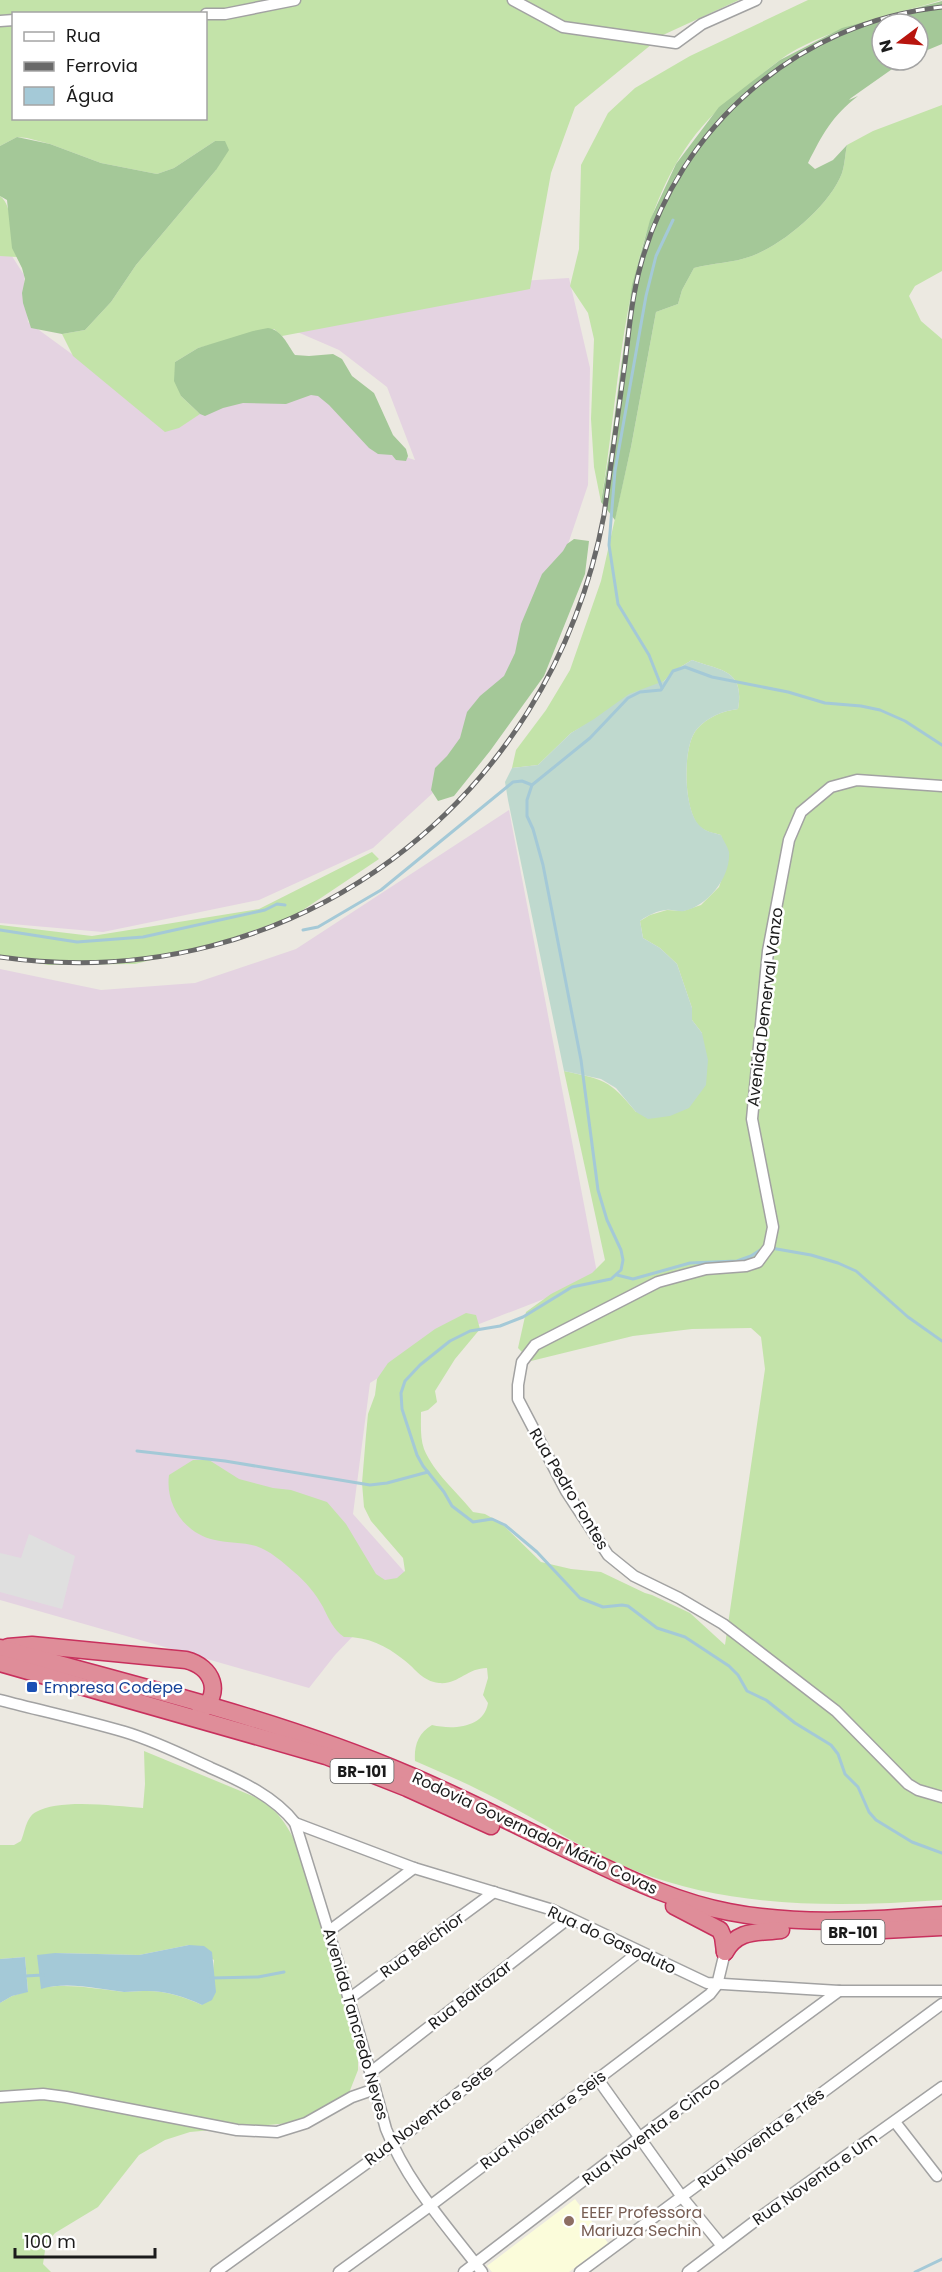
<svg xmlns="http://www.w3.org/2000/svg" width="942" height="2272" viewBox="0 0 942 2272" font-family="Poppins,sans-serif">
	<rect width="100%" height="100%" fill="#ece9e1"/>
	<g fill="#e4d3e1">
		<polygon points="0,253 10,253 24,275 28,322 169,425 208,408 312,388 379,449 415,460 387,387 339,350 295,331 361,291 569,278 590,368 588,485 537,636 435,791 373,848 259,900 103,932 0,923"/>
		<polygon points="509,810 598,1278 438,1340 370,1383 353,1514 409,1577 335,1655 309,1688 0,1600 0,969 101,990 195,983 296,949"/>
	</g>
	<polygon fill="#fbfcda" points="575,2199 608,2243 569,2272 492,2272 487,2266"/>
	<g fill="#c3e3a9" fill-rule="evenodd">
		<path d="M0,0H739L663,35L575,107L551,173L530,289L282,336L274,329L198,348L175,362L181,396L200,414L179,428L165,432L73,356L62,334L85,330L111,302L136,265L216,170L215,141L174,168L157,174L101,163L50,144L27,138L17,137L0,146ZM14,14H206V118H14Z"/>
		<path d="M808,0H942C893,15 843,25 797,49C777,60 760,76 743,90C732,100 718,109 708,120C621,213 622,382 601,502L594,467L591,419L594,339L588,313L570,286L579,249L581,165L608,113L635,88L690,56Z"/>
		<path d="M942,105V271L915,286L909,296L921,321L942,339V1900C838,1907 734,1909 636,1871C591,1854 552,1828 510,1806C479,1789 448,1775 415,1761C414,1746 418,1733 432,1725C453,1730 484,1728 488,1703L483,1695L488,1678L487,1668C467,1668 458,1685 439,1683C422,1681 416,1669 404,1660C385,1645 369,1637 344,1637C333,1629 329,1619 323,1607C316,1594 305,1581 294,1572C284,1563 269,1550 256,1546C242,1542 228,1543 215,1540C185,1534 165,1505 169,1475L193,1460H209L239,1479L273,1488L291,1490L327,1502L346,1524L376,1574L385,1580L397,1578L405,1571L403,1558L371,1521L364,1507L362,1483L366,1435L368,1414L375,1395L377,1379L388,1363L435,1329L466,1313L476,1315L480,1329L455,1359L435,1391L437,1402L428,1410L421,1412C421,1424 420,1438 424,1449C434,1473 457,1492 473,1512L485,1514L501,1523L541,1562L571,1569L601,1572L645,1593L652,1595L690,1613L725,1645L765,1369L761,1337L751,1328L692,1329L633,1336L531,1361L518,1348L526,1312L551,1294L592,1273L605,1260L564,1071C604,1080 609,1079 636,1112L702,1033L692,1020V1008L677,964L660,948L643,938L640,921L650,915L667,910L683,911L701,905L719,887L726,866L721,835C714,833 706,832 700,827C683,811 682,745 697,729C708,717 722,711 738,709C745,669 721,671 692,660L672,672L664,681L571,733L538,765L512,768L516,750L546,710L570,670L601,581L631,447L656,312L678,304L682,290L694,268C713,263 733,263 752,256C784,244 830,205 842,173C845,164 845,154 847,145L873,131Z"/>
		<path d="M0,196C15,207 8,239 17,257L0,256Z"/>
		<polygon points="372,852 379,859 294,916 212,945 135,964 48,965 0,956 0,925 92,936 259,909"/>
		<path d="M144,1751L255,1797C279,1810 287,1825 299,1849L358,2048V2070L349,2093L320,2112L290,2123L190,2132L165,2140L139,2155L98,2207L55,2233L46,2244L43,2264L51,2272H0V2003L12,1996L28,1991L25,1957L0,1959V1845H14L21,1841C25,1832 26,1817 36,1812C59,1798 117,1806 143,1808L145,1784ZM189,1945L214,1960L213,1970L202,2005C183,1996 163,1990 143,1991C137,1991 131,1992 124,1992C96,1989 68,1983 41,1988L55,1953L139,1955Z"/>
	</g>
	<g fill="#a4c898">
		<path d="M942,1V44L918,54V24H882V60H905L851,98L849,100L858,96C832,116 822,135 808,163L815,169L833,160L847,145C845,154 845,164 842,173C830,205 784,244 752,256C733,263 713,263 694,268L682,290L678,304L656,312L631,447L615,520L601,502L610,450L632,285L650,220L676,164L719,107L780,60L842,28Z"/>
		<polygon points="17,137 50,144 101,163 157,174 174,168 215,141 225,141 229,150 216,170 136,265 111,302 85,330 62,334 31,328 23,303 22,293 25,279 22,268 12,248 7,200 0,196 0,146"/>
		<path d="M268,328C282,330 287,344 295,355L309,356L333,354L342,359L352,376L374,393L393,435L406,449L408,456L406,461L396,460L392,455L378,454L369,448L329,405L318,396L311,395L286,404L243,403L223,408L205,416L200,414L181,396L174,381L175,362L198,348L253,331Z"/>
		<polygon points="574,539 589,541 585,574 544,676 490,751 454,796 438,801 431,790 435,768 447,756 460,738 467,712 480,696 504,676 515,653 521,624 542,574 563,551 567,544"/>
	</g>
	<path fill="#bfd9ce" d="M692,660C721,671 745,669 738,709C722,711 708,717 697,729C682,745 683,811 700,826C706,832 714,833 721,835C723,840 728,847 729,852C731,877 708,906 684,911C678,912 672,909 666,910C657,911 648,915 640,921L643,938L660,948L677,964L692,1008V1020L702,1033L708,1060L706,1085L689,1108L670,1116L648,1119L636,1112L616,1088L601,1079L564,1071L508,800L505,782L512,768L538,765L571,733L594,719L629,694L664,681L672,672Z"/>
	<polygon fill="#dfdfdf" points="29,1534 75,1556 62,1609 0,1592 0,1553 21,1558"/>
	<g fill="#a4c9d7">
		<path d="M189,1945L204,1946L212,1952L216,1992L212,2000L202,2005C184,1996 163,1990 143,1991C137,1991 131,1992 124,1992C97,1989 68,1981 41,1989L37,1955L55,1953L139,1955Z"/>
		<polygon points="25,1957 28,1992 12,1996 0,2003 0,1959"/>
	</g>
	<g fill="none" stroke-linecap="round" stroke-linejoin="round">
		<g stroke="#a4c9d7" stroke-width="3">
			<polyline points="662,688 649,655 618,604 609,545 615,471 646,296 656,256 673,220"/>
			<polyline points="942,745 905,721 880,710 861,706 825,703 788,692 712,677 685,667 673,671 661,690 640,692 628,698 590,738 532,785 527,800 527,816 533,829 543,865 581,1060 598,1190 607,1220 621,1250 623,1260 621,1270 611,1279 572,1287 523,1317 500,1326 470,1331 450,1341 420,1365 405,1381 401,1393 402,1409 417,1455 423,1466 444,1492 452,1506 473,1522 492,1519 505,1525 537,1552 580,1598 603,1607 622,1605 628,1606 657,1628 685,1637 729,1666 738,1675 747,1691 766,1700 795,1723 831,1745 838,1754 845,1774 858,1787 869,1812 876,1820 912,1842 942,1853"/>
			<polyline points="0,930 77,942 143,937 265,910 277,904 285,905"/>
			<polyline points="303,930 318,927 381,890 513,782 522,781 532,785"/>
			<polyline points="771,1248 811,1255 838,1263 856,1271 908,1317 942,1341"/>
			<polyline points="617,1275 633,1279 690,1263 737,1261 751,1256 765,1247"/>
			<polyline points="137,1451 225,1461 370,1485 387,1483 428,1472"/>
			<polyline points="25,1976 43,1975"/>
			<polyline points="211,1978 258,1977 284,1972"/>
			<polyline points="915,2272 942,2259"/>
		</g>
		<g stroke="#a2a2a2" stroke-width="13">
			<g id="minor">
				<polyline points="513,0 563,27 676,43 702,24 756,0"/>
				<polyline points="206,14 225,14 295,0"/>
				<polyline points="0,21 14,20"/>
				<polyline points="942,786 857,780 831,787 801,812 789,840 768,951 752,1119 773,1227 769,1247 758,1262 746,1266 706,1269 658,1282 535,1345 522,1362 518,1385 518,1399 566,1491 608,1555 634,1576 679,1598 723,1624 836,1711 908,1784 918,1790 942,1797"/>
				<path d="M0,1700C42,1711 84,1720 125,1732C155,1741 183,1755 211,1768C241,1781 275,1797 295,1823C327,1925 358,2026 386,2129C407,2183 447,2226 482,2272"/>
				<polyline points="295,1823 414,1868 553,1910 707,1983 839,1991 942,1991"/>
				<polyline points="329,1931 414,1868"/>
				<polyline points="350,1998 494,1892"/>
				<polyline points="371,2072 569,1918"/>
				<polyline points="597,2078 682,2197 722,2246"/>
				<polyline points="0,2097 43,2094 66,2097 237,2130 277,2132 306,2123 352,2097 375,2089"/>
				<polyline points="895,2122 937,2176"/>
				<polyline points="216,2272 392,2145 639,1952"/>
				<polyline points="339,2272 430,2206 710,1994 717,1985 725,1952"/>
				<polyline points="464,2272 639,2138 839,1991"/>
				<polyline points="580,2272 942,2004"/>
				<polyline points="688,2272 763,2215 942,2087"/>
			</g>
		</g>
		<g stroke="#c8305d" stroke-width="19">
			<g id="highway">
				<path d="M8,1647L32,1645L186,1660C213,1667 223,1693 200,1712"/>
				<path d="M0,1648C137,1686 278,1719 409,1775C470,1801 529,1832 589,1860C633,1881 680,1903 729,1912C800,1926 870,1920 942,1915"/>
				<polyline points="0,1663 326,1756 407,1788 491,1826"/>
				<polyline points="674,1906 720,1930 723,1937 725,1952"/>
				<polyline points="845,1932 942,1927"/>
				<path d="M725,1952C738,1929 757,1933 781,1930"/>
			</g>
		</g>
		<use href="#minor" stroke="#fff" stroke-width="10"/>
		<use href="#highway" stroke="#df8d99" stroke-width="16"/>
		<g stroke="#696969" stroke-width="5">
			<path id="rail" d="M0,957C293,999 550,803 604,515C611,464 618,413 625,363C629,330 632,296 641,264C679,126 799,22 942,7"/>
		</g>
		<use href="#rail" stroke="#fff" stroke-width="3" stroke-dasharray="9" stroke-linecap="butt"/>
	</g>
	<rect fill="#1a4fb4" stroke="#fff" stroke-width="2" x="26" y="1681" width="12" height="12" rx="3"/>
	<circle fill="#8d6e63" stroke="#fff" stroke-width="2" cx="569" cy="2221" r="6"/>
	<g text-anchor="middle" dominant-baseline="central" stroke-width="5" stroke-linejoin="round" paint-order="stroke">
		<g fill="#fff" stroke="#5f5f5f" stroke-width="1.5">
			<rect x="330.5" y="1759" width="63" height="24" rx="4.5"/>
			<rect x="821.5" y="1920" width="63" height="24" rx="4.5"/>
		</g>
		<g font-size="15" font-weight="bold" fill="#1b1b1b">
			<text x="362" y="1771">BR-101</text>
			<text x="853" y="1932">BR-101</text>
		</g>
		<g font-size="16" fill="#1b1b1b" stroke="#fff">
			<text transform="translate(765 1007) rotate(-83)">Avenida Demerval Vanzo</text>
			<text transform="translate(569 1489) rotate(59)">Rua Pedro Fontes</text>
			<text transform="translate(535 1833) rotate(25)">Rodovia Governador Mário Covas</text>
			<text transform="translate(612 1940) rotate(25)">Rua do Gasoduto</text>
			<text transform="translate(422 1945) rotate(-36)">Rua Belchior</text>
			<text transform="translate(470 1995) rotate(-38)">Rua Baltazar</text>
			<text transform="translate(356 2024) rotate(74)">Avenida Tancredo Neves</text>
			<text transform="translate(429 2115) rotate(-37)">Rua Noventa e Sete</text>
			<text transform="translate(543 2120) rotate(-37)">Rua Noventa e Seis</text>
			<text transform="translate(651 2131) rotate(-37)">Rua Noventa e Cinco</text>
			<text transform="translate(761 2138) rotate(-37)">Rua Noventa e Três</text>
			<text transform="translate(815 2179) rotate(-35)">Rua Noventa e Um</text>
		</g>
		<g font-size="16" fill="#164399" stroke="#fff" text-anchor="start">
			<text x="44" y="1687">Empresa Codepe</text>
		</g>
		<g font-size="16" fill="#785e54" stroke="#fff" text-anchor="start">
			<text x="581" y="2212">EEEF Professora<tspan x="581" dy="18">Mariuza Sechin</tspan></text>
		</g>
	</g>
	<rect x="12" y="12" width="195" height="108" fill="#ffffff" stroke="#a4a4a4" stroke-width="1.5"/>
	<rect x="24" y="32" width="30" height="9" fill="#ffffff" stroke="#a4a4a4" stroke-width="1.5"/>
	<text x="66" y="42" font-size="18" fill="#1b1b1b">Rua</text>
	<rect x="24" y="62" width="30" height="9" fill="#696969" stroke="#a4a4a4" stroke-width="1.5"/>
	<text x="66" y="72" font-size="18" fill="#1b1b1b">Ferrovia</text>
	<rect x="24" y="87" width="30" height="18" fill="#a4c9d7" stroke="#a4a4a4" stroke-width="1.5"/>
	<text x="66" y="102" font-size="18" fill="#1b1b1b">Água</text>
	<g transform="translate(900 42) rotate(254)"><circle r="28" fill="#ffffff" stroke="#a4a4a4" stroke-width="1.5"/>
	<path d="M0-4.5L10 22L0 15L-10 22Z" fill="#b8150e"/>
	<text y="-9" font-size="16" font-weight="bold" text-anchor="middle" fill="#1b1b1b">N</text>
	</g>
	<path d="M15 2248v9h140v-9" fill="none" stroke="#1b1b1b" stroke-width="3"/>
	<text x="24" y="2248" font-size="18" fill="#1b1b1b" stroke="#ffffff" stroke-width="4.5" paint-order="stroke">100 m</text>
</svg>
